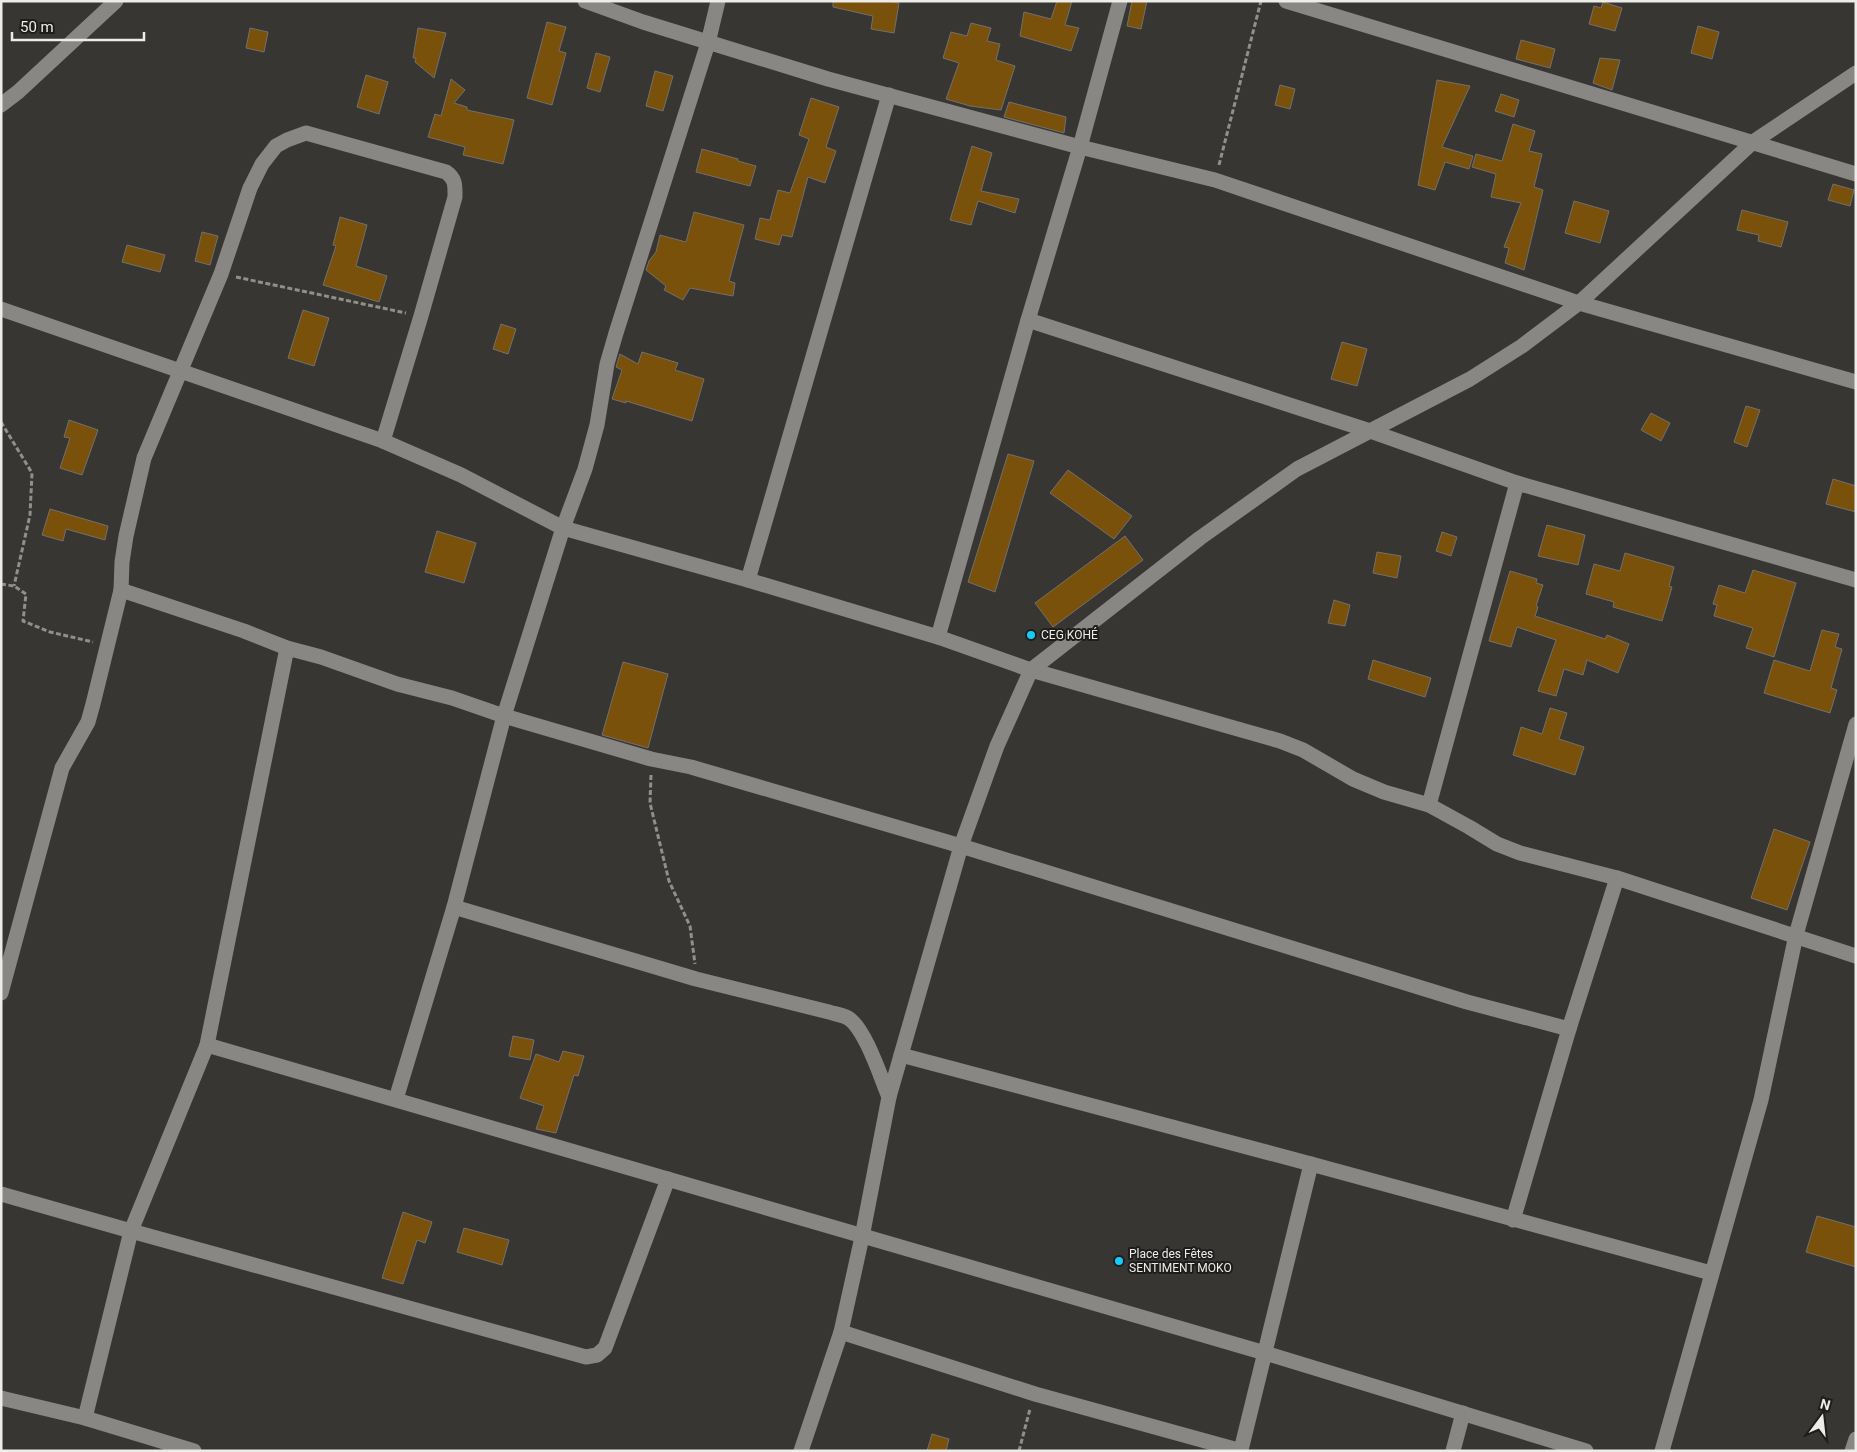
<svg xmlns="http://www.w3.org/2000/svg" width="1857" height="1452" viewBox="0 0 1857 1452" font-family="Roboto,sans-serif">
	<rect width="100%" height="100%" fill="#373633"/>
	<g fill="#79510a" stroke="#72706d">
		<polygon points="833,1 887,1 899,3 894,33 871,29 873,16 833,7"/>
		<polygon points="1057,1 1072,1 1065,25 1079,28 1071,51 1020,36 1024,12 1051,19"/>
		<polygon points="1132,1 1147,1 1141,29 1127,26"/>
		<polygon points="1603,2 1622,8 1615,31 1589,24 1594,6 1601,8"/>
		<polygon points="547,22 566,27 559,51 566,53 552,105 527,98"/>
		<polygon points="971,23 991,28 987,41 1000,44 996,60 1015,66 1001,110 970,106 946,99 959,63 943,58 951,32 967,36"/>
		<polygon points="1698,26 1719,32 1712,59 1691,53"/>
		<polygon points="250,28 268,32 264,52 246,48"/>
		<polygon points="418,28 446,33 434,78 415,62 416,58 413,58"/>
		<polygon points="1521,40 1555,49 1550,68 1516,59"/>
		<polygon points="596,53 610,57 600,92 587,88"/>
		<polygon points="1600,58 1620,60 1612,90 1593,83"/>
		<polygon points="655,71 673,76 663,111 646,106"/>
		<polygon points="366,75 388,82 379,114 357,107"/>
		<polygon points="451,79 465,90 454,103 467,107 467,110 514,120 503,164 463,155 465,147 428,137 435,114 441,116"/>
		<polygon points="1437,80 1470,86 1442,147 1473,156 1469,169 1445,162 1435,190 1418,185"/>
		<polygon points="1280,85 1295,89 1290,109 1275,105"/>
		<polygon points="1501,94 1519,100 1514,117 1495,111"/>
		<polygon points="811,98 839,107 826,147 836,151 825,183 808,177 792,237 782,235 779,245 755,239 760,218 770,220 778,190 790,193 809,139 799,135"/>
		<polygon points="1009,102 1066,117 1064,133 1004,117"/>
		<polygon points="1513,124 1535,131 1529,151 1542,154 1534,187 1543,190 1524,270 1505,263 1509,248 1504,247 1521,203 1491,197 1496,174 1472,167 1476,154 1502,161"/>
		<polygon points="972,146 992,153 981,191 1019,199 1015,213 978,201 971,225 950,220"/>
		<polygon points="702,149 738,159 738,161 756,166 750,186 696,172"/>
		<polygon points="1833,184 1854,190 1850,206 1828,200"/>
		<polygon points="1574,201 1609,211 1600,243 1565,233"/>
		<polygon points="1742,210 1788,222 1781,247 1758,241 1759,235 1737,230"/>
		<polygon points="694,212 744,225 729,281 735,283 733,296 690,288 683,300 664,290 666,286 646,270 649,261 656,252 660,235 686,242"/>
		<polygon points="340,217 367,225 356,266 387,276 379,302 323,285 336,246 333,245"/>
		<polygon points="202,232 218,236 210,265 195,261"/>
		<polygon points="127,245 165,255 160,272 122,262"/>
		<polygon points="303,310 329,318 314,366 288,358"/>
		<polygon points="501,324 516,329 508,354 493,349"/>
		<polygon points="1342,342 1367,349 1357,386 1331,379"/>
		<polygon points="642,352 678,363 675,370 704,379 692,421 626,401 626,403 612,399 622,370 616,367 620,354 638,364"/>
		<polygon points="1746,406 1760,410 1747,447 1734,442"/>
		<polygon points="1651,413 1670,423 1661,441 1641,430"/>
		<polygon points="69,420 98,430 82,475 60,468 70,438 64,437"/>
		<polygon points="1008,454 1034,461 995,592 968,582"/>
		<polygon points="1068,470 1132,516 1114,539 1050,493"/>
		<polygon points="1833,479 1856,486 1856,512 1826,504"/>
		<polygon points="50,509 108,526 105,540 66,529 63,541 42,535"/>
		<polygon points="1547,525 1585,535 1578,565 1538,556"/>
		<polygon points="437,531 476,543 464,583 425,572"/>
		<polygon points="1442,532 1457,537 1451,556 1436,551"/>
		<polygon points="1125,536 1143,560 1053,627 1035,603"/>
		<polygon points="1377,552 1401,556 1397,578 1373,573"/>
		<polygon points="1625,553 1674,567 1669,586 1672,587 1662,621 1613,607 1614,602 1586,594 1594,564 1620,571"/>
		<polygon points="1753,570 1796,583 1774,657 1746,648 1753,628 1714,616 1717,605 1713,604 1719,585 1745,593"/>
		<polygon points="1510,571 1537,579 1536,583 1543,585 1536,606 1538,607 1535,616 1605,639 1607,635 1629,644 1618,673 1587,660 1583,675 1564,669 1556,696 1538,691 1556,640 1517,627 1511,647 1489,641"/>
		<polygon points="1334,600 1350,605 1345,626 1328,623"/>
		<polygon points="1822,630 1839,634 1835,647 1842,649 1831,688 1837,690 1830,713 1764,693 1774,660 1810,671"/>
		<polygon points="1373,660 1431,678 1425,697 1368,679"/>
		<polygon points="623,662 668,674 648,748 602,735"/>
		<polygon points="1550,708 1567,713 1559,739 1584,747 1575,775 1513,755 1521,727 1542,734"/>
		<polygon points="1774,829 1810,842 1787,910 1751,898"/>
		<polygon points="513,1036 534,1040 530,1060 509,1056"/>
		<polygon points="563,1051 584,1056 578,1076 574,1075 556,1133 536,1129 544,1106 520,1098 536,1054 559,1062"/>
		<polygon points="403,1212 432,1222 425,1243 417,1240 403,1284 382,1278"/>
		<polygon points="1817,1216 1856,1227 1856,1267 1806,1252"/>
		<polygon points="464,1228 509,1240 502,1265 457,1252"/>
		<polygon points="932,1434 949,1439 946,1451 927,1451"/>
	</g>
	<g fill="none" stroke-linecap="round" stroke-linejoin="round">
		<g stroke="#908f8c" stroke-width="3" stroke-dasharray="5 2.5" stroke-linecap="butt">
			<polyline points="1219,165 1261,1"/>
			<polyline points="236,277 406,313"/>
			<polyline points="1,422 32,473 30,515 14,586"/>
			<polyline points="1,584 14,586 26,594 23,621 50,632 93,642"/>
			<polyline points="651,775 650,803 669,881 690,926 695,964"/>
			<polyline points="1019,1451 1030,1409"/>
		</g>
		<g stroke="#898784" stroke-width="15">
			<polyline points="585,1 643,22 828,79 1080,147 1215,180 1579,303 1856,382"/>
			<polyline points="1286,1 1856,174"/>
			<polyline points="1,105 18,92 116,1"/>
			<polyline points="1,309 383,441 461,475 563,528 748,580 938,637 1031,670 1280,741 1303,750 1353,779 1384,792 1429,805 1469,827 1497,844 1520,853 1617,878 1856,956"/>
			<polyline points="1028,320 1370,431 1517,483 1856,580"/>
			<polyline points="748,580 889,95"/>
			<polyline points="121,590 244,631 287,648 321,657 397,684 452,698 504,716 651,759 691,767 961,846 1467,1002 1569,1029"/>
			<polyline points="938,637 1028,320 1080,147 1120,1"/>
			<polyline points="1429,805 1517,483"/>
			<path d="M454,907L696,979L829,1012C835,1014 843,1015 848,1018C865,1028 881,1078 889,1097"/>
			<path d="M1,993L62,768L88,722L93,704L121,590L122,562L126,536L144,458L221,274L250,188L262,164L276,146L287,140L306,133L446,172C456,179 455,186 455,197L421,316L383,441"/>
			<polyline points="207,1045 1265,1353 1586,1451"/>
			<polyline points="901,1055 1311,1164 1711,1273"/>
			<polyline points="396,1099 454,907 504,716 563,528 585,469 597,425 607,364 616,333 708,43 718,1"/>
			<polyline points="1,1194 131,1231 586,1357 597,1355 605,1348 668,1179"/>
			<polyline points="1513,1220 1569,1029 1617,878"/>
			<polyline points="841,1332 1035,1394 1238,1450 1242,1446 1311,1164"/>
			<polyline points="1,1398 85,1418 194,1451"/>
			<polyline points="85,1418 131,1231 207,1045 287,648"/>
			<polyline points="801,1451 841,1332 862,1237 889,1097 961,846 997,746 1031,670 1200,538 1297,469 1470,379 1522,346 1579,303 1753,142 1856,73"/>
			<polyline points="1453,1451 1463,1413"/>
			<polyline points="1662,1451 1761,1100 1796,935 1856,724"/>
			<polyline points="1852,1451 1856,1439"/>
		</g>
	</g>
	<g fill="#18cafc" stroke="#1e1d1c" stroke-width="2">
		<circle cx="1031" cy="635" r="5"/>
		<circle cx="1119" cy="1261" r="5"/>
	</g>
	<g text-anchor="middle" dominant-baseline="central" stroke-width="4" stroke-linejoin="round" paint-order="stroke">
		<g font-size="12" fill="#edecea" stroke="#1e1d1c" text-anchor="start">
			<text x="1041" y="635">CEG KOHÉ</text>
			<text x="1129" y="1254">Place des Fêtes<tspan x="1129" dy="14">SENTIMENT MOKO</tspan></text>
		</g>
	</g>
	<rect width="1857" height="1452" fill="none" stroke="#edecea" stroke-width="5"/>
	<g transform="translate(1822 1417) rotate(15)" stroke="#1e1d1c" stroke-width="4" paint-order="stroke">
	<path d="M0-4L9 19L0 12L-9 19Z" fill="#edecea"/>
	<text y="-8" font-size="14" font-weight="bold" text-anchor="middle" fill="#edecea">N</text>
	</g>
	<path d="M12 32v8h132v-8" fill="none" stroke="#edecea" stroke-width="2.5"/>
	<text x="20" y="32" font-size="15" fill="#edecea" stroke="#1e1d1c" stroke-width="4" paint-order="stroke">50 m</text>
</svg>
